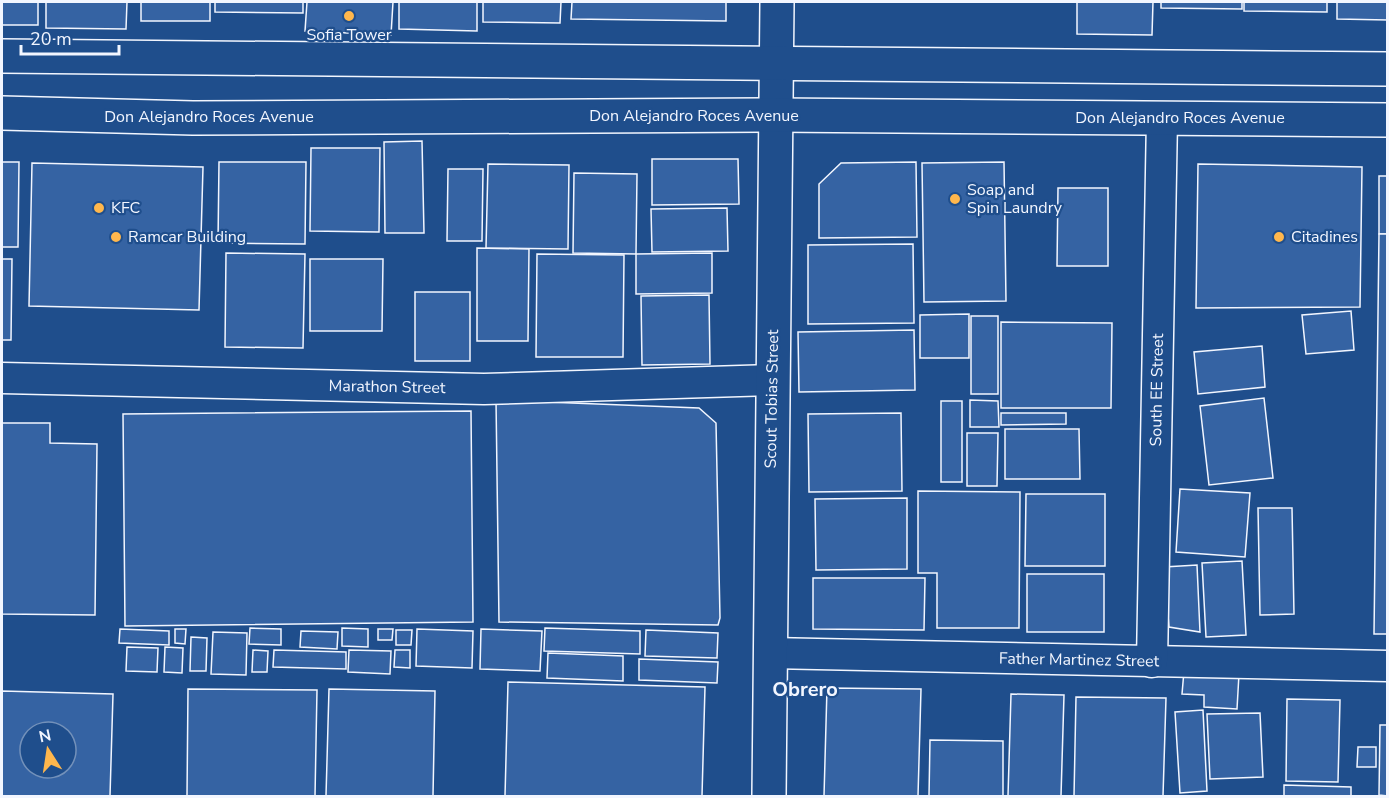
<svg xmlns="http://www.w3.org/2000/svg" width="1389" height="798" viewBox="0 0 1389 798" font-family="'Nunito Sans',sans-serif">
	<rect width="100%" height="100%" fill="#1f4e8c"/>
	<g fill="#3563a3" stroke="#f2f6ff" stroke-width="1.5" fill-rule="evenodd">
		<rect x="2" y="2" width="36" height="23"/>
		<polygon points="46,2 127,2 126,29 46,28"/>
		<rect x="141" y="2" width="69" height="19"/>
		<polygon points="215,2 303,2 303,13 215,12"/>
		<polygon points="307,2 393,2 391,35 305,31"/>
		<polygon points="399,2 477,2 477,31 399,29"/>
		<polygon points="483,2 561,2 560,23 483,22"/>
		<polygon points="572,2 726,2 726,21 571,19"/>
		<polygon points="1077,2 1153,2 1152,35 1077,34"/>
		<polygon points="1161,2 1242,2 1242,9 1161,8"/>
		<polygon points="1244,2 1327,2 1327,12 1244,11"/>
		<polygon points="1337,2 1388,2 1388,20 1337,19"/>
		<polygon points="422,141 424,233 385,233 384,142"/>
		<polygon points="311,148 380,148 379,232 310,231"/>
		<polygon points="652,159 738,159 739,204 652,205"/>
		<polygon points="2,162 19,162 18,247 2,247"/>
		<polygon points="219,162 306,162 305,244 218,243"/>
		<polygon points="916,162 917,237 819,238 819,184 841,163"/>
		<polygon points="1004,162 1006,301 924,302 922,163"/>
		<polygon points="32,163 203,167 199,310 29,306"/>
		<polygon points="488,164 569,165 568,249 486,248"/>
		<polygon points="1198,164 1362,167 1360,307 1196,308"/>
		<polygon points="448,169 483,169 482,241 447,241"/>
		<polygon points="574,173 637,174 636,254 573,253"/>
		<rect x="1379" y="176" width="9" height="58"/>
		<polygon points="1058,188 1108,188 1108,266 1057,266"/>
		<polygon points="727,208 728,251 652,252 651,209"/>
		<polygon points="1379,234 1388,234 1388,634 1374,634"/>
		<polygon points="913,244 914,323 808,324 808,245"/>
		<polygon points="477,248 529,249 528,341 477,341"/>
		<polygon points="226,253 305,254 303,348 225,347"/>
		<polygon points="712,253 712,293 636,294 636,254"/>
		<polygon points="537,254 624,255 623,357 536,357"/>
		<polygon points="2,259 12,259 11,340 2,340"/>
		<polygon points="310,259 383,259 382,331 310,331"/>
		<rect x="415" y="292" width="55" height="69"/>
		<polygon points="709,295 710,364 642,365 641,296"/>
		<polygon points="1351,311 1354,350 1306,354 1302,315"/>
		<polygon points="969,314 969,358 920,358 920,315"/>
		<rect x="971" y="316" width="27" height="78"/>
		<polygon points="1001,322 1112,323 1111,408 1001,408"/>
		<polygon points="914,330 915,390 799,392 798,332"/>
		<polygon points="1262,346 1265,387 1198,394 1194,352"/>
		<polygon points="1264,398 1273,478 1209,485 1200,406"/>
		<polygon points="496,400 699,408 716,423 720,618 718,625 499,622"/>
		<polygon points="970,400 998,401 999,427 970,427"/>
		<rect x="941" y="401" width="21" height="81"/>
		<polygon points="471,411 473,622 125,626 123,414"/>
		<polygon points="901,413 902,491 809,492 808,414"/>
		<polygon points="1001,413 1066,413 1066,424 1001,425"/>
		<polygon points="2,423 50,423 50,443 97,444 95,615 2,614"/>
		<polygon points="1005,429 1079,429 1080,479 1005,479"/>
		<polygon points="967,433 998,433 997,486 967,486"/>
		<polygon points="1180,489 1250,493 1245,557 1176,552"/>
		<polygon points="918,491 1020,492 1019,628 937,628 937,573 918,573"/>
		<polygon points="1026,494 1105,494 1105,566 1025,566"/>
		<polygon points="907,498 907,569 816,570 815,499"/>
		<polygon points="1258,508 1292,508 1294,614 1260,615"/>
		<polygon points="1242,561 1246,635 1206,637 1202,563"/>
		<polygon points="1197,565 1200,632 1169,627 1164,567"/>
		<rect x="1027" y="574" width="77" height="58"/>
		<polygon points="813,578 925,578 924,630 813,629"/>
		<polygon points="250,628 281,629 281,645 249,644"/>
		<polygon points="342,628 368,629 368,647 342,646"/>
		<polygon points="545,628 640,631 640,654 544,651"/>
		<polygon points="120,629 169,631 169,645 119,643"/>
		<polygon points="175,629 186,629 185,644 175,643"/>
		<polygon points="378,629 393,629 392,640 378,640"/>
		<polygon points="417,629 473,631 472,668 416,666"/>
		<polygon points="481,629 542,631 540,671 480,669"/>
		<polygon points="396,630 412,630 411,645 396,645"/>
		<polygon points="646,630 718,633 717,658 645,656"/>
		<polygon points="301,631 338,632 337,649 300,647"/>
		<polygon points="213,632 247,633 246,675 211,674"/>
		<polygon points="191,637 207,638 206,671 190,671"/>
		<polygon points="127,647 158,648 157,672 126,671"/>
		<polygon points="165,647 183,648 182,673 164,672"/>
		<polygon points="253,650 268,651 267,672 252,672"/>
		<polygon points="274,650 346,652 346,669 273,667"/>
		<polygon points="349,650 391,651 390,674 348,672"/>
		<polygon points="395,650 410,650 410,668 394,667"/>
		<polygon points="548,653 623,656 623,681 547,678"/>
		<polygon points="639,659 718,662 717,683 639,680"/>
		<polygon points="1184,671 1239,674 1237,709 1204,707 1204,695 1182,694"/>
		<polygon points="508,682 705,687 702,796 505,796"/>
		<polygon points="827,688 921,689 918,796 824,796"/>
		<polygon points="188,689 317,690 315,796 187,796"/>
		<polygon points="329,689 435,691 433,796 326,796"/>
		<path d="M2,691L113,694L110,796H2ZM30,732H66V768H30Z"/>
		<polygon points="1011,694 1064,695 1061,796 1008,796"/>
		<polygon points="1076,697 1166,698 1163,796 1074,796"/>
		<polygon points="1287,699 1340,700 1338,782 1286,781"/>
		<polygon points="1203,710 1207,791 1180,793 1175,712"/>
		<polygon points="1260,713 1263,777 1210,779 1207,714"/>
		<polygon points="1380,725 1388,725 1388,796 1379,795"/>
		<polygon points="930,740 1003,741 1003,796 929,796"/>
		<polygon points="1358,747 1376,747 1376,767 1357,767"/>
		<polygon points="1284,785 1351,787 1351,796 1284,796"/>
	</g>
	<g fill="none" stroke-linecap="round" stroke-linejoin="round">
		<g stroke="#f2f6ff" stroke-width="33">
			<g id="minor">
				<polyline points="2,378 484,389 772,380"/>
				<polyline points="770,653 1388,666"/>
				<polyline points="1152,662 1162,118"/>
			</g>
		</g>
		<g stroke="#f2f6ff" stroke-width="36">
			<polyline id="tertiary" points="769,796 777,2"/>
		</g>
		<g stroke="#f2f6ff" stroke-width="36">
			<g id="secondary">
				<polyline points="2,56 1388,69"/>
				<polyline points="2,113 193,118 775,115 1388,120"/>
			</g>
		</g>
		<use href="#minor" stroke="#1f4e8c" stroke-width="30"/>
		<use href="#tertiary" stroke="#1f4e8c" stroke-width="33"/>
		<use href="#secondary" stroke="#1f4e8c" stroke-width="33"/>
	</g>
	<g fill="#ffb74d" stroke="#1f4e8c" stroke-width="2">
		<circle cx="349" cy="16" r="6"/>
		<circle cx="955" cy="199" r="6"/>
		<circle cx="99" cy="208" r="6"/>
		<circle cx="116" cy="237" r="6"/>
		<circle cx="1279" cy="237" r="6"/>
	</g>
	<g text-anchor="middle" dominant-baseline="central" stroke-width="4.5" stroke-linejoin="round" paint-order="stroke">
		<g font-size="16" fill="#f2f6ff" stroke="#1f4e8c" text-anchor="start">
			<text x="349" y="35" text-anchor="middle">Sofia Tower</text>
			<text x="967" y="190">Soap and<tspan x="967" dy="18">Spin Laundry</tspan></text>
			<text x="111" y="208">KFC</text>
			<text x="128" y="237">Ramcar Building</text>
			<text x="1291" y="237">Citadines</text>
		</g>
		<g font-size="16" fill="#f2f6ff" stroke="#1f4e8c">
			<text x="694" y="116">Don Alejandro Roces Avenue</text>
			<text x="209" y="117">Don Alejandro Roces Avenue</text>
			<text x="1180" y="118">Don Alejandro Roces Avenue</text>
			<text transform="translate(387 387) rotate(1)">Marathon Street</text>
			<text transform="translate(1157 390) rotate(-89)">South EE Street</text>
			<text transform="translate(772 399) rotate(-89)">Scout Tobias Street</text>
			<text transform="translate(1079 660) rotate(1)">Father Martinez Street</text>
		</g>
		<g font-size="20" font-weight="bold" fill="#f2f6ff" stroke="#1f4e8c">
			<text x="805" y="689">Obrero</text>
		</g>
	</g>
	<rect width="1389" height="798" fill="none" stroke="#f2f6ff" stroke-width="6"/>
	<g transform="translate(48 750) rotate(348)"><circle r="28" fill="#1f4e8c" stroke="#7391ba" stroke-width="1.5"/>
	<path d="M0-4.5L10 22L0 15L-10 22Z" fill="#ffb74d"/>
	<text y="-9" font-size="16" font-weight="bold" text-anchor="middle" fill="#f2f6ff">N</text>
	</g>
	<path d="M21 45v9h98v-9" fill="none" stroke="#f2f6ff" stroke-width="3"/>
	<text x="30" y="45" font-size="18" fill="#f2f6ff" stroke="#1f4e8c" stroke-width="4.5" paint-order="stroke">20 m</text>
</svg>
